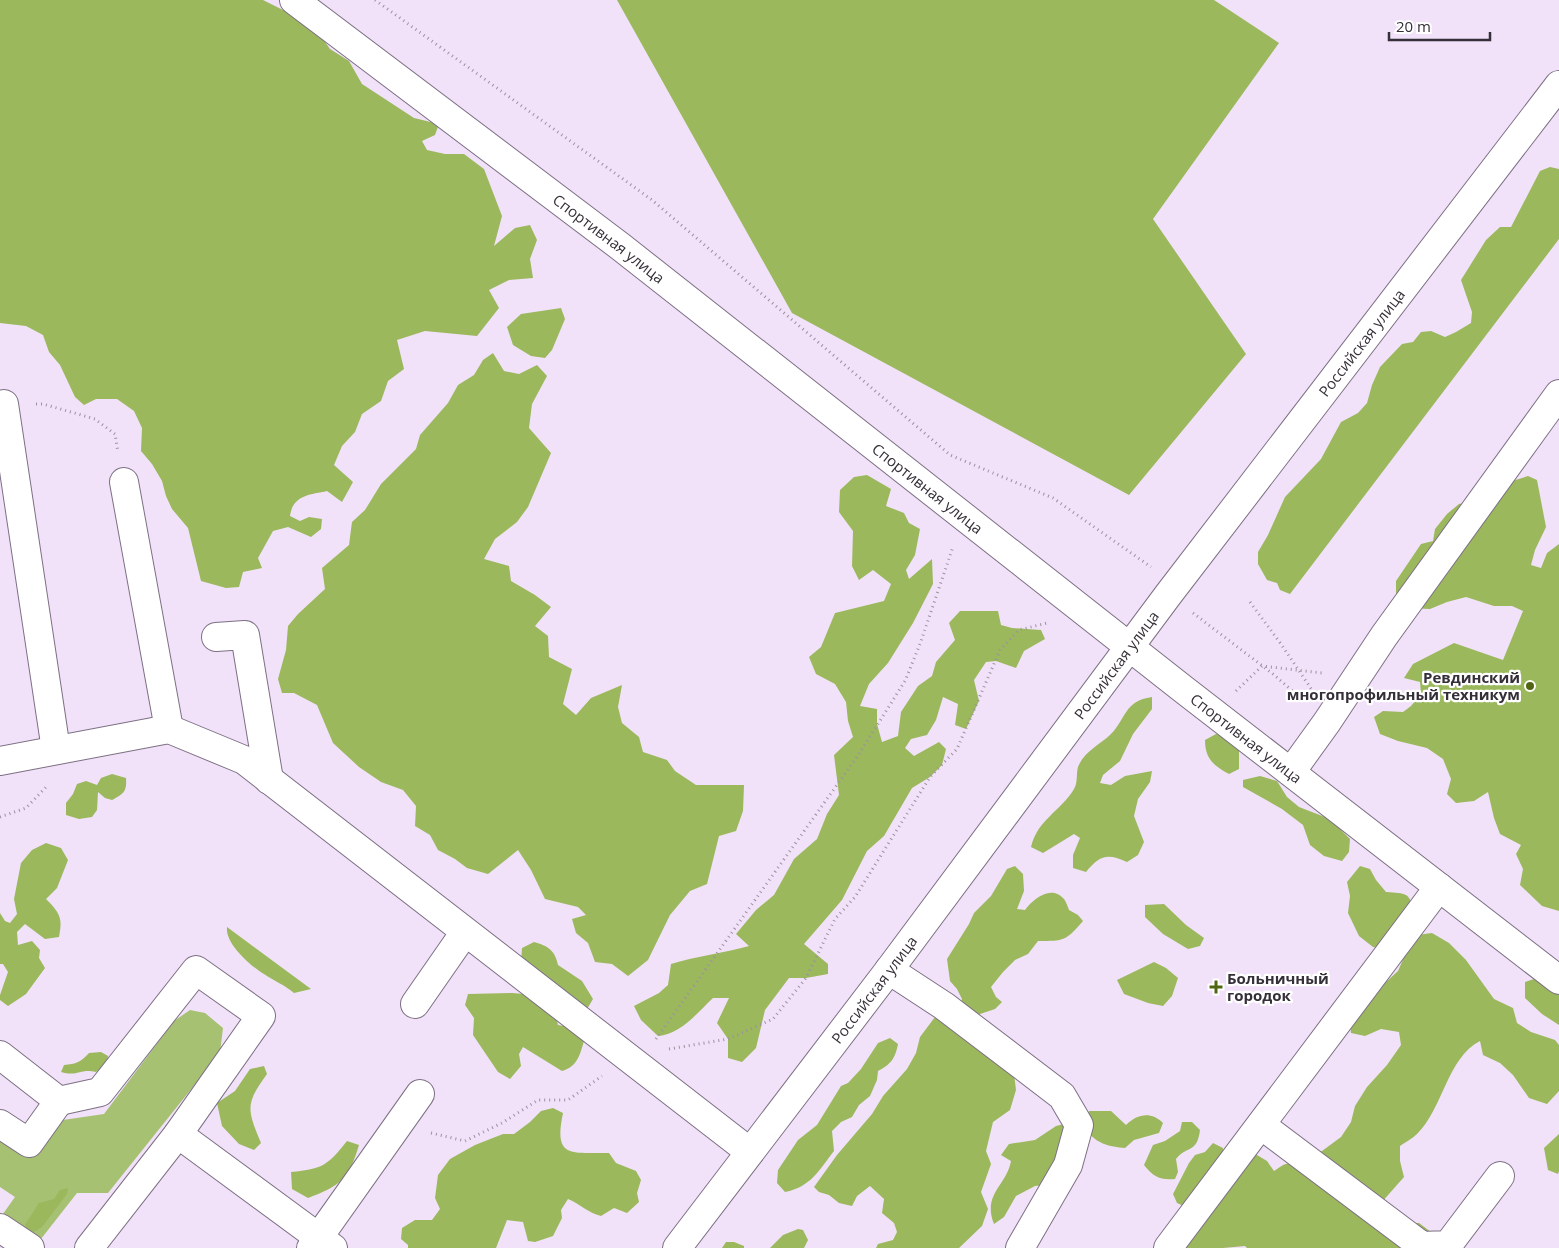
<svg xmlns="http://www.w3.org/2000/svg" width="1559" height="1248" viewBox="0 0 1559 1248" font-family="'Open Sans',sans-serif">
	<rect width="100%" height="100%" fill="#f1e2f9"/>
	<polygon fill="#a7c172" points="190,1010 205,1013 223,1028 220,1053 108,1193 77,1193 37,1244 0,1218 15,1197 0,1187 0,1134 56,1121 104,1114 174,1021"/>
	<g fill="#9bb85c">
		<path d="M0,0H263L313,25L330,49L349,61L362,84L414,118L439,124L435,135L422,141L427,150L445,154H464L484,169L502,216L494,246L515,228L530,225L537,240L530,259L533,278L509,280L489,290L499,308L477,336L425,331L397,340L404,369L388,381L381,401L362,414L355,432L342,446L334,465L353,482L342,502L327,491C309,495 293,495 290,516L300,521L309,517L322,519L321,529L311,537L288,527L273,531L258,558L262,568L243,572L239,587L226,588L201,581L188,528L172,509L166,496L162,481L152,464L141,451L142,428L134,411L117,399H96L84,405L75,397L60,365L49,352L43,335L26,326L0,323Z"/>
		<polygon points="617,0 1214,0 1279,43 1153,219 1246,354 1129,495 792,313"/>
		<polygon points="1550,167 1559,169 1559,239 1290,594 1280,590 1277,583 1267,580 1258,564 1258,552 1268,535 1285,497 1321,459 1341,422 1358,413 1367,403 1372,385 1380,367 1402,344 1413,342 1421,332 1431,331 1445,337 1456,332 1471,323 1472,312 1461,280 1486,240 1500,227 1511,227 1540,171"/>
		<polygon points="561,308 565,319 552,350 545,358 531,356 513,345 507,327 521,314"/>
		<polygon points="493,353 504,371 519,374 537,365 547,376 532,404 529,428 551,453 528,507 517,522 495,539 484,559 509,566 511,581 535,595 551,607 535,626 548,636 549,657 572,669 563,704 576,715 591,698 622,685 618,707 622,723 639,737 643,752 667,760 675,771 696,785 744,785 743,811 736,831 719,836 707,884 690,891 670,915 648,960 628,976 612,964 595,962 588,943 576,933 572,919 586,915 578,907 545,899 531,870 518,850 488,874 467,868 455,859 438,850 430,835 415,826 416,806 403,790 381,782 359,767 333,743 317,705 294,693 282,693 278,679 286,650 288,626 298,614 325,589 322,568 349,545 352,522 365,510 381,484 416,449 420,435 448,403 458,385 474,375 483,360"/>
		<path d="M867,475L891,489L886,506L904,513L909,523L920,529L915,555L906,570L909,579L932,559L933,584L913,623L888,663L869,684L860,706L877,709V724L882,742L898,736L901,712L918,686L932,676L936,662L955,640L949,623L960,611H998L1001,625L1012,628L1041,630L1045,639L1024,651L1016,668L996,661L986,662L974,680L979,701L966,729L955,725L958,704L943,697L936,720L927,735L911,739L905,748L914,756L939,742L946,749L942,765L930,777L912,788L884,836L867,851L842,900L804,944L828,964V974L806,978H789L765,1010L756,1048L742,1062L728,1058V1039L717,1023L729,998H713C697,1013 681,1034 658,1036L641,1020L634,1006L659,993L668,985L671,964C697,956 723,953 749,946L736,934L756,910L774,895L794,859L817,839L827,814L839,795L834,755L853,737L848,721L846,702L835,684L816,674L809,657L821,647L835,613L884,601L891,584L873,570L859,580L852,566L853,531L839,512L840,490L854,477Z"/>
		<polygon points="1528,476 1537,480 1546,527 1535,550 1531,565 1541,568 1547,553 1559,544 1559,911 1542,906 1520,885 1523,869 1516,854 1521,845 1500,834 1494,818 1488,792 1474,801 1456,803 1447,794 1451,779 1443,759 1427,748 1398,741 1380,734 1374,717 1383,711 1403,712 1411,706 1421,694 1420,682 1404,678 1413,664 1454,643 1503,660 1523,611 1512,606 1494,606 1466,597 1447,602 1430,609 1405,608 1396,602 1396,581 1421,544 1433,541 1435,529 1447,514 1459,504 1469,502 1509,482"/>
		<path d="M1152,697V709L1133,734L1120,761L1103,775L1100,783L1111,785L1125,776L1152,771L1150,782L1138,799L1134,816L1144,842L1138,855L1127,862C1107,853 1100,855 1086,872L1073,868V855L1080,838L1074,834L1043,853L1031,847C1038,819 1060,812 1074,789C1078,783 1076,774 1078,767C1084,751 1100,745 1111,734C1126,719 1124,701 1152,697Z"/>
		<path d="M1216,734L1231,738L1239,748V769L1229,774C1214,766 1205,759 1205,740Z"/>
		<path d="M112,774L126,778C127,791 124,794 112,800L105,798L98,792L97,810L92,817L79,819L66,815V803L73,794L77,784L86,781L97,785L101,778Z"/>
		<polygon points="1260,776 1277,781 1287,797 1299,807 1330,819 1350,839 1349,852 1342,861 1324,856 1310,845 1303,825 1282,809 1243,787 1243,780"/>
		<path d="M46,843L61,848L68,860L57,888L46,899C60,913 63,918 59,937L45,939L25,924L17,932L18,945L32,941L40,950L39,958L45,968L26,994L8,1006L0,1000V995L8,972L3,964H0V913L5,921L10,923L17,914L14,899L21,863L32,850Z"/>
		<path d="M1015,866L1023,874L1024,891L1017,909L1025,910C1033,899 1051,884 1064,899C1066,902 1068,907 1069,910L1078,915L1083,921C1066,941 1064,941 1038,941L1028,954L1015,960L1003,972L991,987L996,997L1002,1002L995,1009L980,1014L969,1025L1014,1074L1016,1090L1010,1110L993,1122L986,1151L991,1164L981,1192L988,1209L982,1226L959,1248H876L878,1244L893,1240L897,1232L894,1223L882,1213L884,1199L870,1186L857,1196L852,1206L839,1203L829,1195L819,1192L814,1187L837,1155L872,1114L883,1096L907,1069L916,1053L920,1037L935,1017L959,1010L962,999L957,989L950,981L947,959L969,924L974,913L991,896L1007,869Z"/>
		<path d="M1360,866L1370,869L1376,880L1386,892C1406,894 1410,891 1413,912L1383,949L1373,947L1359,936L1348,913L1350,896L1347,882Z"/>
		<polygon points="1164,904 1186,925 1204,938 1200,946 1188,949 1163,934 1145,917 1145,905"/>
		<path d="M227,927L311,989L294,993C285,985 274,981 264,974C251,966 225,944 227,927Z"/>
		<path d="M1432,933L1449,943L1466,960L1494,999L1513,1008L1517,1023L1531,1032L1555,1040L1559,1045V1091L1547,1104L1529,1098L1513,1075L1500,1063L1483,1055L1480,1041C1447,1058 1443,1109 1417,1134C1412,1139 1405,1142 1400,1146V1161L1404,1177L1381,1203L1391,1223H1419L1431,1232L1427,1248H1247L1245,1246L1223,1248H1182L1252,1152L1267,1161L1274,1171L1283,1165L1322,1151L1341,1137L1351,1122L1355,1106L1367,1087L1387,1065L1401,1045L1399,1032L1381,1029L1365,1036L1351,1033L1350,1024L1373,994L1398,971L1405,955L1417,935Z"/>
		<path d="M534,942C548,946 555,950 558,965L582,981L593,999L587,1009L521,963L522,948Z"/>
		<polygon points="1154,962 1166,968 1178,978 1172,996 1163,1006 1148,1003 1124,994 1117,980"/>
		<polygon points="1537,978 1559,980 1559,1025 1542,1014 1525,998 1525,982"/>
		<path d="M512,993L536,995L554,1009L558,1025L575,1028L585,1038C580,1053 579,1066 562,1071L523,1047L519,1054L521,1066L510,1079L498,1072L473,1035L474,1018L465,1005L468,994Z"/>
		<path d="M890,1038L898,1044C895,1059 891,1064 878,1071L877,1080L870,1096L859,1105L852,1117L841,1122L832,1131L834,1151C819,1170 811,1187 785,1192L777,1183L778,1170L798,1140L817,1125L841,1086L848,1083L861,1069L878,1043Z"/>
		<path d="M101,1052L108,1056L107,1064L96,1072C80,1068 78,1077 61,1072L64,1065C76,1064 81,1062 89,1053Z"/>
		<path d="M264,1066L267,1074C245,1104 247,1109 261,1143L254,1150L239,1144L222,1126L217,1103L235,1091L250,1069Z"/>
		<path d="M553,1108L563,1113C553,1160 572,1152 609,1153L616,1163L636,1171L641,1180L637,1193L639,1202L627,1213L614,1208L601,1216C588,1213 580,1204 568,1199L561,1210L562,1218L553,1236L535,1242L528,1241L523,1222L507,1220L496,1248H408V1245L401,1239L402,1228L415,1220H432L440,1209L435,1198L438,1175L450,1159L475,1145L503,1134H514L530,1122L541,1111Z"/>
		<path d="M1089,1111H1111L1126,1125C1137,1114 1151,1111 1163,1123L1159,1133L1134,1140L1125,1148C1111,1147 1091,1143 1087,1127C1086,1122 1088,1116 1089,1111Z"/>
		<path d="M1076,1121L1045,1185L1035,1186L1016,1196L1004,1217L994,1224C982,1194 1007,1185 1011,1161L1001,1155L1009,1144L1035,1140L1056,1126Z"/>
		<path d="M1182,1122H1192L1200,1130C1197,1154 1187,1145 1176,1159L1178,1172L1175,1179C1159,1180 1154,1177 1144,1165L1153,1145L1165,1141L1180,1131Z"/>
		<polygon points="1559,1134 1559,1171 1558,1174 1548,1170 1544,1148"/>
		<path d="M347,1141L359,1145C349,1179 340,1186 308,1198L292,1189L291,1172C323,1169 328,1165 347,1141Z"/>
		<polygon points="1213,1143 1223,1148 1223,1160 1186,1207 1177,1203 1173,1194 1189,1163 1195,1155 1205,1152"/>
		<polygon points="68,1188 67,1194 42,1227 34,1232 28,1231 25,1225 39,1203 54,1199 60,1190"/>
		<polygon points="798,1229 803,1230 808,1240 804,1248 770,1248 783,1235"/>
		<polygon points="726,1242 734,1242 744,1246 744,1248 722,1248"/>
	</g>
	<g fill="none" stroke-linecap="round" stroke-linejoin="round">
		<g stroke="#7d7084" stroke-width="30">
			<g id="minor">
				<path id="s1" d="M294,0L621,247L1183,689L1559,980"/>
				<polyline points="4,404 56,750"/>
				<polyline points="124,482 169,729"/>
				<polyline points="216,637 245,635 269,780"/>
				<polyline points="0,761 169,729 244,760 750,1152"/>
				<polyline points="1291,772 1327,722 1384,636 1559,394"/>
				<polyline points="889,970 944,1006 1062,1096 1079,1125 1068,1165 1020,1248"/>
				<polyline points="415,1004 465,932"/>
				<polyline points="0,1055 59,1101 100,1092 196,970 261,1016 178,1134 333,1248"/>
				<polyline points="0,1124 29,1143 59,1101"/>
				<polyline points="1261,1125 1422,1246 1448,1245 1500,1176"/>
				<polyline points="0,1228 30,1248"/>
				<polyline points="89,1248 178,1134"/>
				<polyline points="311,1248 420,1094"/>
				<path id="s2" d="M677,1248L889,970L1168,595L1559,85"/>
				<polyline points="1168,1248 1439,887"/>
			</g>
		</g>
		<g stroke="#9c91a1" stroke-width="3" stroke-dasharray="1 4" stroke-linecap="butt">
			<polyline points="375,0 652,200 950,455 1053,498 1151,567"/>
			<polyline points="36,404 43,404 95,419 115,434 118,452"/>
			<polyline points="1250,602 1281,644 1312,690"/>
			<polyline points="1193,613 1273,674 1304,701"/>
			<polyline points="1236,691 1262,666 1322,673"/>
			<polyline points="0,817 26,808 48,785"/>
			<polyline points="656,1039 859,754 905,681 920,644 953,547"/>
			<polyline points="669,1049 728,1039 773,1019 806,978 835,919 855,897 930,777 957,749 1000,650 1019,630 1047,623"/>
			<polyline points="431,1133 465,1141 502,1123 538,1100 568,1100 602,1076"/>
		</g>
		<use href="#minor" stroke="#fff" stroke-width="28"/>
	</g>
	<g fill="#506613" stroke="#fff" stroke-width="2">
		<circle cx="1530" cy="686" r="5"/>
		<path d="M1213.5 979.5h5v5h5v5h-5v5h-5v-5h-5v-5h5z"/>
	</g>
	<g text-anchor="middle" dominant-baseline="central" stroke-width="4.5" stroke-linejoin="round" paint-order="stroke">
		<g font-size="15" fill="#352f38" stroke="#fff">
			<text stroke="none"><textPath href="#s1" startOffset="395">Спортивная улица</textPath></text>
			<text stroke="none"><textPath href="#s2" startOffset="1135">Российская улица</textPath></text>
			<text stroke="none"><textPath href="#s1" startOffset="800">Спортивная улица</textPath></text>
			<text stroke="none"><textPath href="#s2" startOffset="730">Российская улица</textPath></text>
			<text stroke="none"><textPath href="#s1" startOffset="1205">Спортивная улица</textPath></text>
			<text stroke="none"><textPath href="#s2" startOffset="325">Российская улица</textPath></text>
		</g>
		<g font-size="15" font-weight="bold" fill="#352f38" stroke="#fff" text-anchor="end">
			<text x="1520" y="677">Ревдинский<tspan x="1520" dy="17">многопрофильный техникум</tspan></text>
			<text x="1227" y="978" text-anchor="start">Больничный<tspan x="1227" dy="17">городок</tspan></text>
		</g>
	</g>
	<path d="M1389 32v8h101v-8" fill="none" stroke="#352f38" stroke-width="2.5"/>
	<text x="1396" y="32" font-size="15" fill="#352f38" stroke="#ffffff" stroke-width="4" paint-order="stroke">20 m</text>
</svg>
